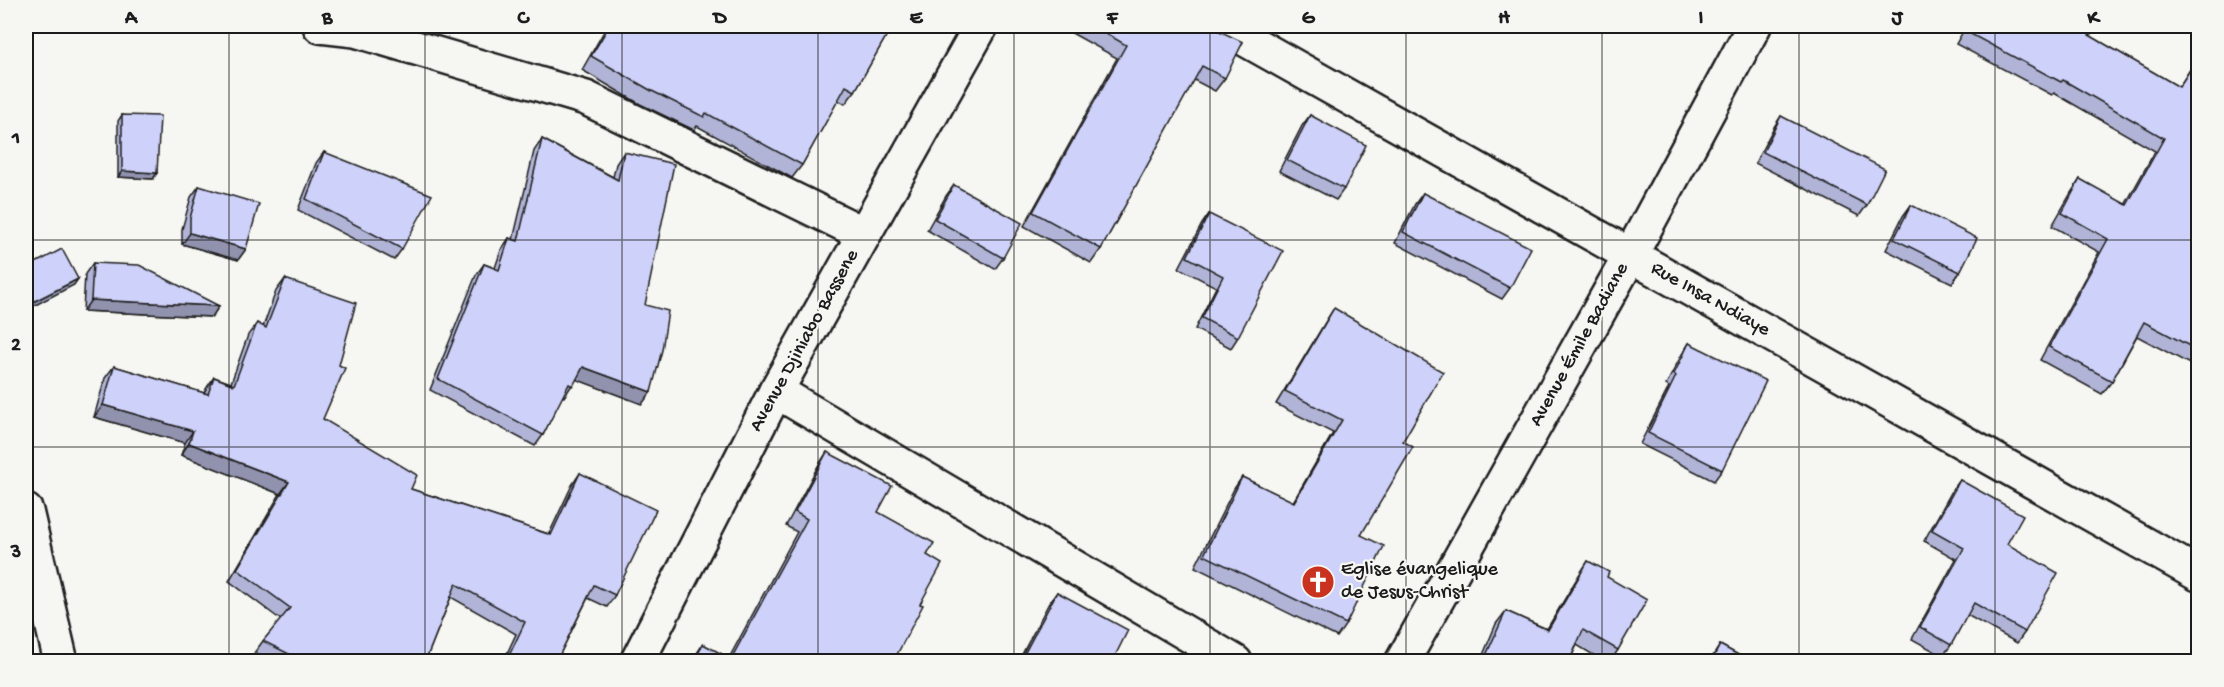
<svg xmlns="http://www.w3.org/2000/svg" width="2224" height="687" viewBox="0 0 2224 687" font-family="'Gochi Hand',sans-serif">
	<rect width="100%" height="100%" fill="#f6f6f2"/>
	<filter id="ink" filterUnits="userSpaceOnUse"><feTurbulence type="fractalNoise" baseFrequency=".0167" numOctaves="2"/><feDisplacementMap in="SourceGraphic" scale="12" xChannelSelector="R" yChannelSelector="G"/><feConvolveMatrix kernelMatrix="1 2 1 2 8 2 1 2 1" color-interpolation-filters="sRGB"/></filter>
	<g filter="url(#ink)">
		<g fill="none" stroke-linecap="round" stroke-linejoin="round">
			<g stroke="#1c1c1c" stroke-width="38">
				<g id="minor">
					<polyline points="320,26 355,30 586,98 864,234"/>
					<polyline points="776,391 1235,662"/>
					<polyline points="26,511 61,662"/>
					<polyline points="1402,662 1630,256 1754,26"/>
				</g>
			</g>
			<g stroke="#1c1c1c" stroke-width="38">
				<g id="major">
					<polyline points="1222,26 2198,574"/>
					<polyline points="637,662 776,391 981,26"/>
				</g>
			</g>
			<use href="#minor" stroke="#f6f6f2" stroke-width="33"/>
			<use href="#major" stroke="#f6f6f2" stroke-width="33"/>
		</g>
		<g fill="#b1b4d6" stroke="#1c1c1c" stroke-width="1.5">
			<polygon points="607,26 892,26 855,91 845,104 838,100 802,165 792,178 697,126 694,130 640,104 582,70"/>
			<polygon points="1059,26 1209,26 1225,78 1215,91 1194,80 1101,249 1091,263 1024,226 1117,58"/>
			<polygon points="1966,26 2083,26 2089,35 2179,87 2199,55 2199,225 2195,230 2199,232 2199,369 2137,336 2112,381 2102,394 2040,360 2099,252 2052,226 2071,193 2080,179 2125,205 2155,151 2054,93 2052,95 1956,44"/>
			<polygon points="122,115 157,173 153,179 118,177 118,121"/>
			<polygon points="1310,115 1344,189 1336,200 1279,171 1302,126"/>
			<polygon points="1781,116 1867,205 1859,216 1755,163 1774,127"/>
			<polygon points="542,139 613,177 616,164 624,152 645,305 642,404 576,379 564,397 562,396 543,435 535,446 430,390 476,275 484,264 495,268 501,250 509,238 513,240 534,151"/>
			<polygon points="324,152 402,249 394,260 298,210 316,163"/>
			<polygon points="954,185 1003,258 995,269 927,230 946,196"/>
			<polygon points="199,186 246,249 238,260 182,244 182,229 191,197"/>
			<polygon points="1423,193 1510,288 1502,299 1395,243 1415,204"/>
			<polygon points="1911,205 1960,272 1952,283 1886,250 1903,216"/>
			<polygon points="1209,214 1238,337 1231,348 1195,329 1216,287 1179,268 1202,224"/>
			<polygon points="93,263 219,306 212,317 83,311 85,274"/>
			<polygon points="285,279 323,419 411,489 549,534 572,485 580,473 615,595 607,607 588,598 556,662 503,662 516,634 451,597 425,662 271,662 254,653 263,641 281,620 229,581 280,494 181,455 185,443 94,417 105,378 114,366 204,393 206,389 214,377 231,383 248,335 257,323 263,327 276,291"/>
			<polygon points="1334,308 1403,441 1361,535 1346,624 1337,637 1195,567 1234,489 1242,477 1293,502 1333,433 1276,404 1326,321"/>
			<polygon points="1689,343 1722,470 1714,481 1640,444 1669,387 1666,385 1682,354"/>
			<polygon points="827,452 878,512 927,555 920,604 893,662 691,662 703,644 729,658 797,532 786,526 818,466"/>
			<polygon points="1960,480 2007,544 2025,632 2017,643 1967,615 1951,645 1943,656 1912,639 1956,559 1924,541 1952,491"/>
			<polygon points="1588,561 1607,577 1618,650 1610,662 1605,662 1577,645 1569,662 1480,662 1496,624 1506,611 1547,629 1579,575"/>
			<polygon points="1057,592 1112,662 1018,662 1049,603"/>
			<polygon points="1720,645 1751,662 1709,662"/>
			<polygon points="2199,647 2199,658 2194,656"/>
		</g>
		<g fill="#9092ae" stroke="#1c1c1c" stroke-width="1.5">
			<polygon points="122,171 157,173 153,179 118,177"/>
			<polygon points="190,233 246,249 238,260 182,244"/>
			<polygon points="78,279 74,285 26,310 26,308 27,305"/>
			<polygon points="91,300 219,306 212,317 83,311"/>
			<polygon points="583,367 651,392 642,404 575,379"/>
			<polygon points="103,405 193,431 185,443 94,417"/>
			<polygon points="189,443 289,482 280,494 181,455"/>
		</g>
		<g fill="#ced1f9" stroke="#1c1c1c" stroke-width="1.5">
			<polygon points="609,26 892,26 855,91 846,86 802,165 706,113 704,117 650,90 591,56"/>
			<polygon points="1093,26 1209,26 1243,42 1225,78 1202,66 1101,249 1033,212 1126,45"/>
			<polygon points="1968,26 2083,26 2092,30 2089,35 2179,87 2199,56 2199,225 2195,230 2199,232 2199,351 2144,322 2112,381 2049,347 2108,239 2062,213 2080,179 2127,205 2164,138 2063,80 2061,82 1965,31"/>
			<polygon points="122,115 160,116 157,173 122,171"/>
			<polygon points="1310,115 1366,145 1344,189 1287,160"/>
			<polygon points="1781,116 1885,169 1867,205 1763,152"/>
			<polygon points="542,139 618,180 624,152 674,164 645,305 668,311 662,350 651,392 583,367 573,386 569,384 543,435 438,379 484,264 499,270 509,238 518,241"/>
			<polygon points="324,152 432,195 402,249 306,199"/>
			<polygon points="954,185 1022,223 1003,258 935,219"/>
			<polygon points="199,186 259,204 246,249 190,233 190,218"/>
			<polygon points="1423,193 1531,248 1510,288 1403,232"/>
			<polygon points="1911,205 1977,238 1960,272 1894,239"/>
			<polygon points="1209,214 1283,251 1238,337 1202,318 1223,276 1187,257"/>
			<polygon points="62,249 78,279 27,305 26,302 26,268"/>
			<polygon points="93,263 139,265 219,306 91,300"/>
			<polygon points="285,279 356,303 339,365 345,368 323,419 417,475 411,489 551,535 580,473 656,510 615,595 594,585 556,662 506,662 525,622 456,584 425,662 305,662 263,641 290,608 237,569 289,482 189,443 193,431 103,405 114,366 208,394 214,377 234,385 257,323 266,328"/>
			<polygon points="1334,308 1443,372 1403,441 1413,447 1361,535 1384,546 1346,624 1204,555 1242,477 1294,502 1342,420 1285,391"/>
			<polygon points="1689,343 1766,381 1722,470 1648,433 1676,376 1674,374"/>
			<polygon points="827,452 892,486 878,512 934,543 927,555 942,564 920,604 923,605 893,662 694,662 703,644 731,659 807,519 795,512"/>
			<polygon points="1960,480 2023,515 2007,544 2058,573 2025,632 1974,603 1951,645 1920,627 1964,548 1932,530"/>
			<polygon points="1588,561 1609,572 1607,577 1647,600 1618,650 1583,630 1569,662 1483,662 1506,611 1548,630"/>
			<polygon points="1057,592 1128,630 1112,662 1020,662"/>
			<polygon points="1720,645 1751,662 1711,662"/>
		</g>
	</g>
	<path fill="none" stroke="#1c1c1c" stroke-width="1.5" stroke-opacity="0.55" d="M229,26V662M425,26V662M622,26V662M818,26V662M1014,26V662M1210,26V662M1406,26V662M1602,26V662M1799,26V662M1995,26V662M26,240H2198M26,447H2198"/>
	<defs>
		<g id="church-disc" transform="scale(1.725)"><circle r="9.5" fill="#c8321e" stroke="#f6f6f2"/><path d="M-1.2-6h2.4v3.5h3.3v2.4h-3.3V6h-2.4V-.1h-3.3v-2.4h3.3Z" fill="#fff"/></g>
	</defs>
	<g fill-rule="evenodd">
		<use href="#church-disc" x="1318" y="582"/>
	</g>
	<g text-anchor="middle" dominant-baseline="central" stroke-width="4.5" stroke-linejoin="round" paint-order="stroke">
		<g font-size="20" fill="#1c1c1c" stroke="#f6f6f2">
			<text transform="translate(1710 300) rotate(29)">Rue Insa Ndiaye</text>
			<text transform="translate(805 341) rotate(-61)">Avenue Djiniabo Bassene</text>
			<text transform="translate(1580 345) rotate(-61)">Avenue Émile Badiane</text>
		</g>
		<g font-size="20" fill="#1c1c1c" stroke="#f6f6f2" text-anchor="start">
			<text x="1341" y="570">Eglise évangelique<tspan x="1341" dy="23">de Jesus-Christ</tspan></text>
		</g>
	</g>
	<rect width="2224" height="687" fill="none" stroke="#f6f6f2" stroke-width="66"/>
	<rect x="33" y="33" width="2158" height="621" fill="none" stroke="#1c1c1c" stroke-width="2"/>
	<g font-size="20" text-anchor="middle" font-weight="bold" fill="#1c1c1c">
		<text x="131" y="23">A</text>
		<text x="327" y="23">B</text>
		<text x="523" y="23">C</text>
		<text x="720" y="23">D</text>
		<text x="916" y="23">E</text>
		<text x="1112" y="23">F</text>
		<text x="1308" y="23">G</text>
		<text x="1504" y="23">H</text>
		<text x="1701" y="23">I</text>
		<text x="1897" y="23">J</text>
		<text x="2093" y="23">K</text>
		<text x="16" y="143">1</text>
		<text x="16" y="350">2</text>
		<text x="16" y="557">3</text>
	</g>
</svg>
